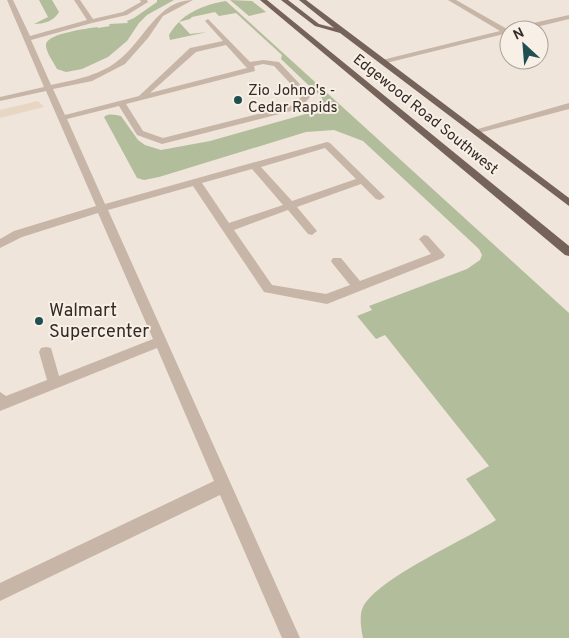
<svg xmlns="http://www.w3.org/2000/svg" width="569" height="638" viewBox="0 0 569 638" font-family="Overpass,sans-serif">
	<rect width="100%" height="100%" fill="#f0e5da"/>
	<g fill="#b2bd9b">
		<path d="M39,0H52L59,12C54,21 44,24 34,24L48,17Z"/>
		<path d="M157,0H174L147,15L139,23L127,41L108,57L82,69L66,72L57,69C54,63 45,51 46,44C49,33 86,29 97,27L98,28L110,26L109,24L128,23L127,21L134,18L157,2Z"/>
		<polygon points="230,0 252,1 266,12 249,16"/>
		<path d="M226,1L569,313V638H363C361,629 359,615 363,607C378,578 465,540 496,520L466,479L489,466L385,335L376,339L357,316L372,310L369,306L467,269L480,260L482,255L479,249L363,141L334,130L306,132L159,177L144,180L137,178L104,117C109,113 115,115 121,116L138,140L145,145L161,150L210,141L313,112C321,109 324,107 322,98L281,59L282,55L236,13L219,16L215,12L192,17L190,19L179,22L190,34L207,32L170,40L169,35C181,14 202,5 226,1Z"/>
	</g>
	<polygon fill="#e7d6c2" points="38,101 44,107 0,118 0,110"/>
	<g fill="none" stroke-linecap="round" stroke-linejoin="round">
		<g fill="#c7b5a7" fill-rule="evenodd">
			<path d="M7,0H13L30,36L87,20L74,0H80L93,19L123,12L141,2L140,0H147L148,2L127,15L92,23L31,40L51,85C75,80 102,75 120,59C144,40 158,0 193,0L163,16L148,38L125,64L92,81L53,89L65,115L139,96L190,48L223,41L205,21L208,19L250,62L263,60L279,62L311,96L299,109L162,144L137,135L119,106L67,119L105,204L327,142L330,143L385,197L380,200L376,199L361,184L297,207L317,231L312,235L308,234L288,210L234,230L272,285L326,294L350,285L333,264L331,261L333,258H341L360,281L431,254L419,239L424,235L428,236L445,255L443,258L327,304L264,292L193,186L108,210L300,638H282L220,495L0,601V583L214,481L157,348L0,411V392L6,396L47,380L39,352L41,348L46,347L51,348L59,376L153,339L98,213L22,237L0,248V239L14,231L96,206L46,91L0,101V97L44,87ZM226,45L247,68L150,93L196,52ZM263,64L274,66L302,96L293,105L163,138L143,131L126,104L255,71L254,66ZM325,148L356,179L292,201L261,167ZM252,169L283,205L229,223L202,183Z"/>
			<polygon points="569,103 569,109 475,134 471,131"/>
		</g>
		<polygon fill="#c7b5a7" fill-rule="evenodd" points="448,0 456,0 507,29 569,15 569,19 524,30 509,30 508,33 382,64 382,60 500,31"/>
		<g fill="#756259" fill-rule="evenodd">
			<polygon points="260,0 267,0 569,246 569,256 565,255"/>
			<polygon points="281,0 288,0 319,24 334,28 299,0 306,0 569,198 569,206 340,33 315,26"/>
		</g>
	</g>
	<g fill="#204f52" stroke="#f8f0e6" stroke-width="2">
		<circle cx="238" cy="100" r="5"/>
		<circle cx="39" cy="321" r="5"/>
	</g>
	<g text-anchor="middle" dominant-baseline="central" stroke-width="4" stroke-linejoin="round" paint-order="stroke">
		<g font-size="15" fill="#342b27" stroke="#f8f0e6" text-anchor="start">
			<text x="248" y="91">Zio Johno's -<tspan x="248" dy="17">Cedar Rapids</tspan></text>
		</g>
		<g font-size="15" fill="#342b27" stroke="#f8f0e6">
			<text transform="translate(425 115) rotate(39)">Edgewood Road Southwest</text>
		</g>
		<g font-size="18" fill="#342b27" stroke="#f8f0e6" text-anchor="start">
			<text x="49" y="311">Walmart<tspan x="49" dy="21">Supercenter</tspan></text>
		</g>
	</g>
	<g transform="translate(524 45) rotate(334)"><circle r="24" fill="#f8f0e6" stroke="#aaa19a"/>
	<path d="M0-4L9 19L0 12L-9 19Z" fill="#204f52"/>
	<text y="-8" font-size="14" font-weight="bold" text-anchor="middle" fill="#342b27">N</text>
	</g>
</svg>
